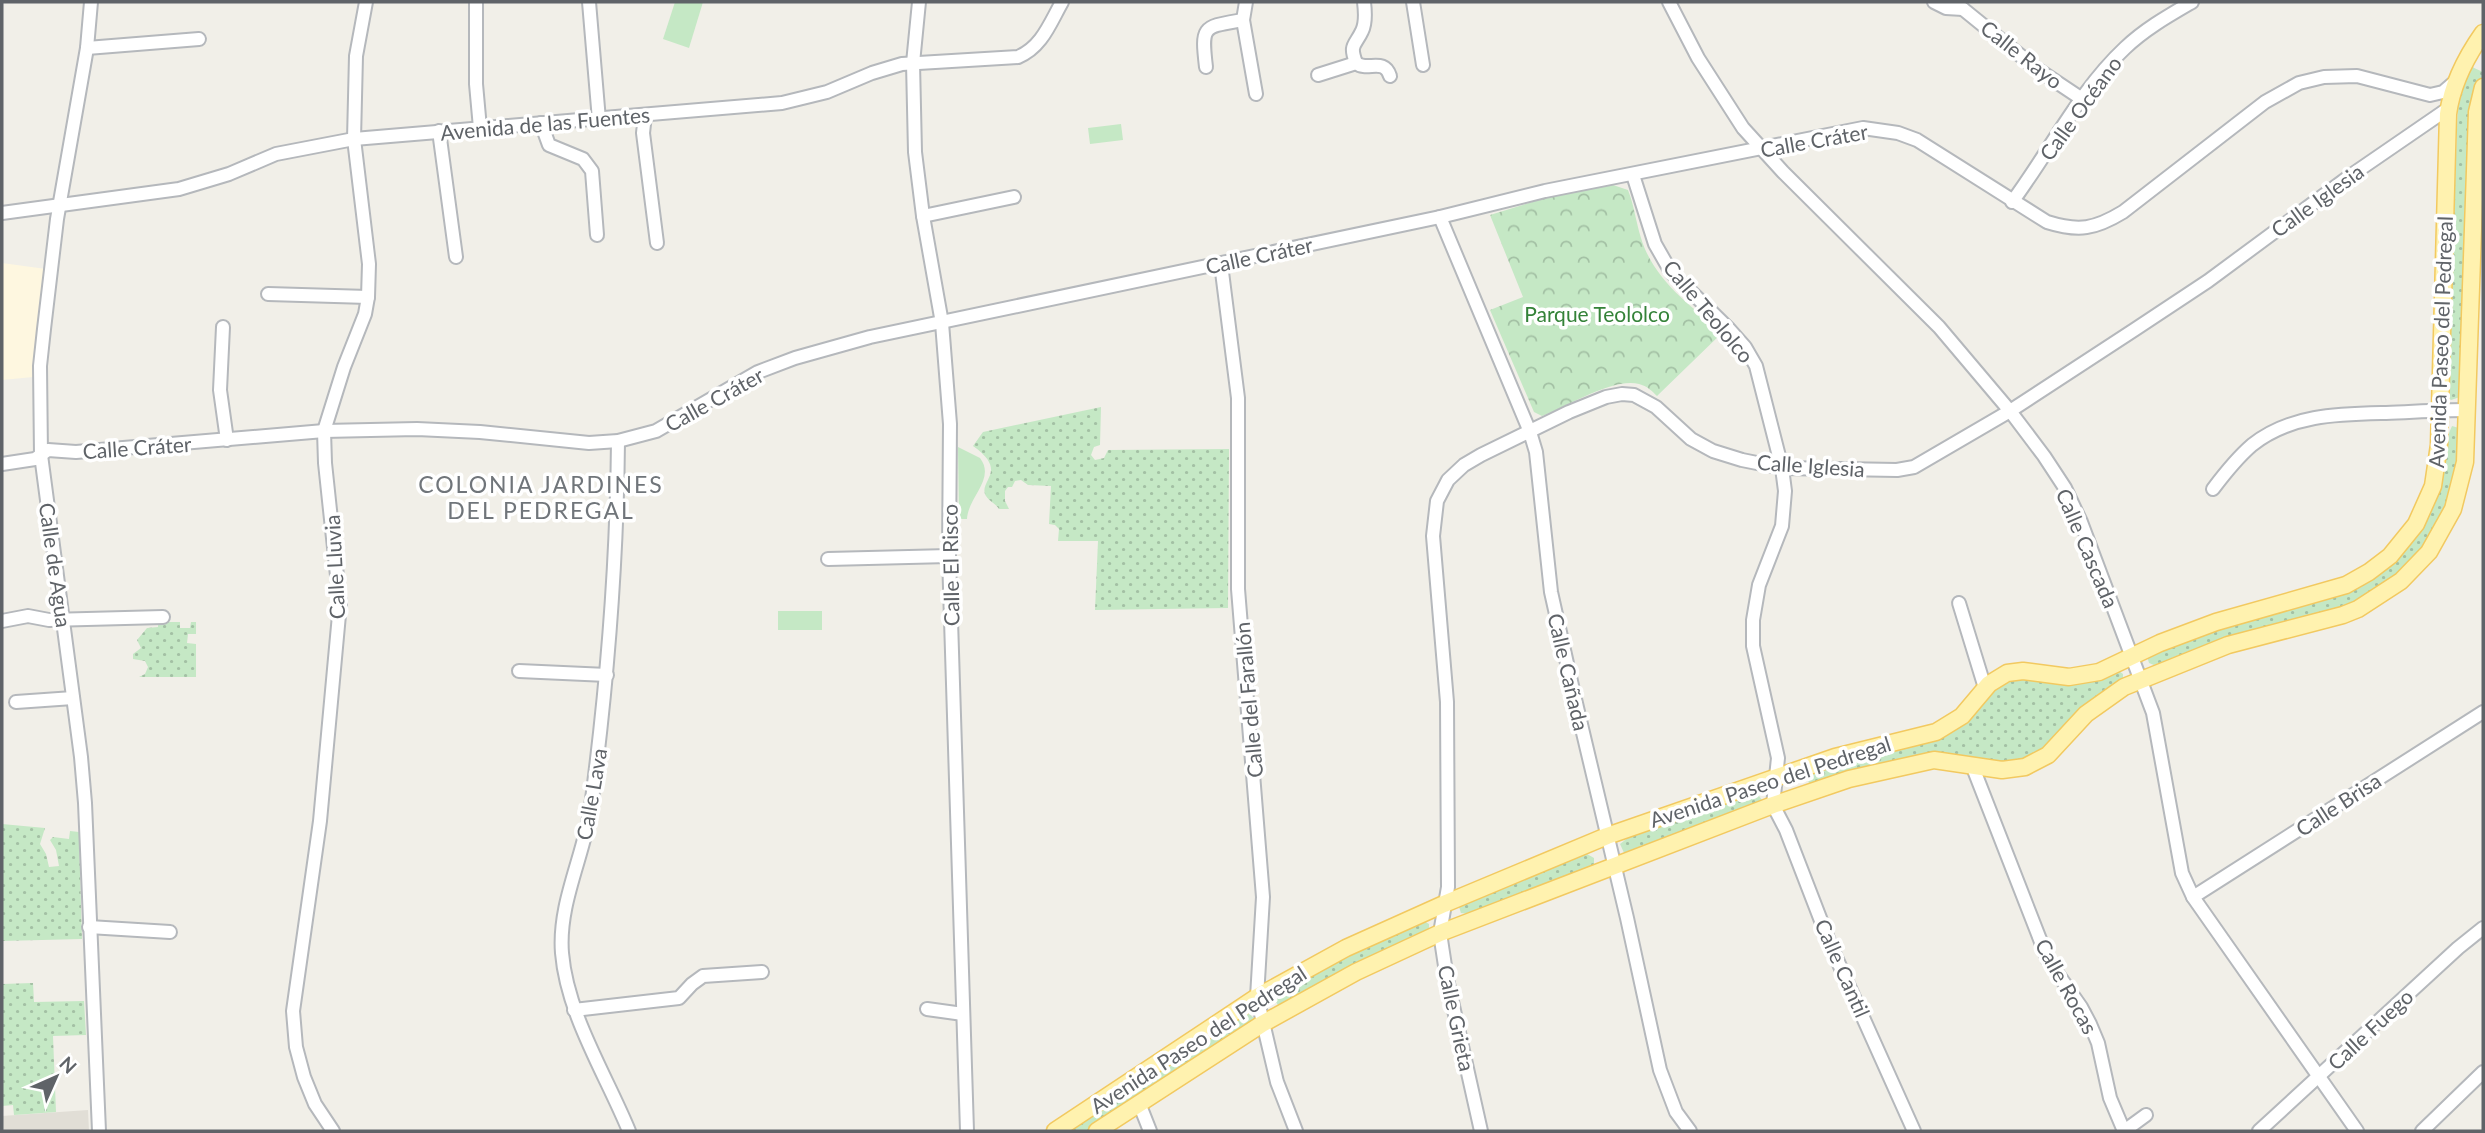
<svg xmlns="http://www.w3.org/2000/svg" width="2485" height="1133" viewBox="0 0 2485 1133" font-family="Lato,sans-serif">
	<defs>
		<pattern id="park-crowns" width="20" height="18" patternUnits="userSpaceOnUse" patternTransform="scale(1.75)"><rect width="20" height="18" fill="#c5e8c5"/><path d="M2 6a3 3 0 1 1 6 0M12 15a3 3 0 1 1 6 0" fill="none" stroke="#a3c0a4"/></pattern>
		<pattern id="garden-dots" width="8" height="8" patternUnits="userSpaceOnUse" patternTransform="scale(1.75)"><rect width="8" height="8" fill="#c5e8c5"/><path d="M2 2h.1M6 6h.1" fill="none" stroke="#a3c0a4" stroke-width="1.8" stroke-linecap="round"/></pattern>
	</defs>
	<rect width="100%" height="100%" fill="#f1efe8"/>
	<polygon fill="#fef7e0" points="2,263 46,269 33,377 2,380"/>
	<polygon fill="#e1ded6" points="88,1110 89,1131 2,1131 2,1116"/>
	<g fill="#c5e8c5">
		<polygon points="675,2 703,2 689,48 663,39"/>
		<polygon points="1121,124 1123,140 1090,144 1088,128"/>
		<path d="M958,447L980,458C996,479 968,497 967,519H959Z"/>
		<rect x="778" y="611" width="44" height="19"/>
	</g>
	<path fill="url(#park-crowns)" d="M1607,183L1628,190C1634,205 1636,222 1641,238C1653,278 1690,308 1724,331L1657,396C1652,391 1647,386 1639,384C1614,377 1566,407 1542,416L1534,412L1490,310L1523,297L1490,215L1555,195Z"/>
	<g fill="url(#garden-dots)">
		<polygon points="2472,67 2483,72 2483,74 2473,106 2460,397 2451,400 2447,397 2458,103 2468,70"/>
		<path d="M1101,407L1100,445L1094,447L1091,455L1095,460L1104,458L1108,450L1229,449L1228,608L1095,610L1098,541H1058L1059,529L1055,525L1049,524L1051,486L1028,485L1021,480L1015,481L1012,487H1008L1005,491V501L1009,509H999C996,504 989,501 986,496C977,481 1010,472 973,446L983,432Z"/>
		<path d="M2452,426L2459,428C2456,511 2423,575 2342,608C2306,622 2257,630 2219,641C2197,647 2175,657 2154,665L2149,663L2147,656L2218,627L2336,596L2349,591L2395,560Z"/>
		<polygon points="158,622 180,622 180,628 190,628 191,622 196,622 196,634 188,634 187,643 196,644 196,677 139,677 145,674 148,667 145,661 133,659 133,654 141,648 137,640 147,628 158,627"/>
		<polygon points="2119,671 2123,674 2123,680 2038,755 2010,764 1952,755 1810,787 1806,772 1937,737 2002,680"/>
		<polygon points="1749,792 1756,792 1762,800 1759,805 1625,855 1620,844 1630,836"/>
		<polygon points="2,824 45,828 40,844 46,854 49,867 59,866 56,850 50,840 53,837 69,839 70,831 79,832 82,939 2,941"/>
		<polygon points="1587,854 1594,858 1594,864 1591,869 1470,914 1461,913 1459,907 1462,903"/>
		<polygon points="1424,921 1429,924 1429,931 1286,1003 1278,1005 1274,999 1277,994 1344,956"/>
		<polygon points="33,983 34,1002 84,1001 86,1035 53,1036 56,1112 14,1115 13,1105 2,1106 2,984"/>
		<polygon points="1247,1012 1255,1019 1246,1029 1089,1131 1064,1131"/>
	</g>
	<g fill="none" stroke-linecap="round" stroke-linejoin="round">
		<g stroke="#b5b8bc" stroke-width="16">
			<g id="minor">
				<polyline points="91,2 87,48 57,219 44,329 40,366 41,455 81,757 85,803 99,1131"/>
				<polyline points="476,2 476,84 480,128"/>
				<polyline points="589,2 599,120"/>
				<polyline points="919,2 913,63 915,152 923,216 942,323 950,424 949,556 967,1131"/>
				<polyline points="1246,2 1243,20 1256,94"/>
				<polyline points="1413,2 1423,65"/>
				<polyline points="1669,2 1698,58 1743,128 1783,172 1939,327 2010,411 2044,456 2065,488 2081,522 2153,713 2182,873 2193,897 2357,1131"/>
				<polyline points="1934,2 1946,8 1963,9"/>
				<polyline points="1963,9 2037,69 2082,99"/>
				<polyline points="87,48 199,39"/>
				<path d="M1356,63C1349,44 1355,46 1362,31C1366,23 1365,10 1364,2"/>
				<path d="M1206,67C1201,25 1203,27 1243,20"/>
				<path d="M1318,75L1356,63C1367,72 1384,57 1390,76"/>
				<polyline points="645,115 643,133 657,243"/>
				<polyline points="541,123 549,145 583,159 592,171 597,235"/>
				<polyline points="439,131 456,257"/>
				<polyline points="1633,175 1655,244 1671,272 1729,329 1745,347 1756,366 1782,468 1785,491 1782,526 1759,585 1753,620 1753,646 1778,758 1773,805 1786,830 1830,944 1914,1131"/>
				<path d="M2012,202C2050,151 2079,91 2125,48C2145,29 2168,16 2192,2"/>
				<path d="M2,213L179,189L229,174L276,154L354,139L782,103L827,92L872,73L902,64L1018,57C1042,47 1050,23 1062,2"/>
				<polyline points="923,216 1014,197"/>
				<polyline points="1440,217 1530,432 1536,452 1551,592 1575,699 1627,918 1660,1070 1676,1112 1690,1131"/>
				<polyline points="1221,264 1238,398 1238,589 1263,897 1257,997 1277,1082 1296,1131"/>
				<polyline points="268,294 368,297"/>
				<polyline points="223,327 220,390 227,440"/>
				<path d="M618,441C617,563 607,686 591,807C584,856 558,903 562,953C567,1014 606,1075 629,1131"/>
				<path d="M2,464L35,459L48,450L76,452L324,431L417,429L480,432L589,443L618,441L656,431L758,372L795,358L870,337L1440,217L1545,191L1863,128L1898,133L1917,140L2047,222C2079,232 2095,229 2123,212L2265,102L2299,83L2324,77L2357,76L2430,95L2443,92L2457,80"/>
				<path d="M2213,489C2225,473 2237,458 2252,445C2291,414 2340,414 2386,413C2413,412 2440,410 2467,410"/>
				<polyline points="828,559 949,556"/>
				<polyline points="1959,603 1985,688"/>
				<polyline points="2,621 28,616 49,620 163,617"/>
				<polyline points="519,671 607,675"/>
				<polyline points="16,702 73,698"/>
				<polyline points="1972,765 2048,960 2081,1007 2090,1024 2098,1043 2110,1098 2124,1131"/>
				<polyline points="2193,897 2483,712"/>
				<polyline points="89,927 170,932"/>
				<polyline points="927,1009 963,1014"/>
				<polyline points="574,1010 679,998 692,984 703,976 762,972"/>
				<polyline points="1139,1103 1150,1131"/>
				<polyline points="333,1131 315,1104 304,1077 296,1047 293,1011 320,821 340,604 325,463 324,431 344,367 365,314 368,297 369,264 354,139 356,56 366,2"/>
				<polyline points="1481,1131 1447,979 1440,933 1448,887 1447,702 1433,536 1437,501 1448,480 1464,465 1481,455 1569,412 1606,397 1622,394 1634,395 1656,407 1691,439 1713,451 1742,460 1782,468 1897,470 1914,467 2010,411 2134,330 2208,281 2350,176 2449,108"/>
				<polyline points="2124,1131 2146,1115"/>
				<polyline points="2259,1131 2458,948 2483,928"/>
				<polyline points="2422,1131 2483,1072"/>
			</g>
		</g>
		<g stroke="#f2c960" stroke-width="19">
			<g id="major">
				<path d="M1055,1131L1257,997L1346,948L1444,904L1607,836L1835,757L1936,732L1962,716L1989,684L2007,673L2023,671L2069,677L2099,672L2160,643L2216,622L2346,585L2369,572L2390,556L2416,524L2433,486L2439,445L2448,114C2452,84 2466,57 2483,33"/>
				<polyline points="1097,1131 1262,1024 1356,972 1440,933 1773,805 1849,779 1934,760 2002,770 2025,767 2048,755 2086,714 2124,687 2228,645 2343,615 2358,609 2401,581 2429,552 2453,509 2465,462 2477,112 2483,87"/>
			</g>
		</g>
		<use href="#minor" stroke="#fff" stroke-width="12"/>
		<use href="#major" stroke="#fff2af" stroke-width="16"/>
	</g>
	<g text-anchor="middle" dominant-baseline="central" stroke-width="7" stroke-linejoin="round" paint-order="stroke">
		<g font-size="21" fill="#5f6368" stroke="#fff">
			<text transform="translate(2022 54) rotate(38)">Calle Rayo</text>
			<text transform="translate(2080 108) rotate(-54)">Calle Océano</text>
			<text transform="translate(545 123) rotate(-5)">Avenida de las Fuentes</text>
			<text transform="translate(1814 140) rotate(-10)">Calle Cráter</text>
			<text transform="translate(2317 200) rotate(-36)">Calle Iglesia</text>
			<text transform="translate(1259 255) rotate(-12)">Calle Cráter</text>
			<text transform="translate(1709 311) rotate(50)">Calle Teololco</text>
			<text transform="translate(2440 342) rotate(-88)">Avenida Paseo del Pedregal</text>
			<text transform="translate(714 399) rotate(-29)">Calle Cráter</text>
			<text transform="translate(137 447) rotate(-4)">Calle Cráter</text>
			<text transform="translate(1811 465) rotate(4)">Calle Iglesia</text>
			<text transform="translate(2088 548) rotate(67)">Calle Cascada</text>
			<text transform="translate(56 565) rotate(82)">Calle de Agua</text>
			<text transform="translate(950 565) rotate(-91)">Calle El Risco</text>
			<text transform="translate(334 567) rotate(-93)">Calle Lluvia</text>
			<text transform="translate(1569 672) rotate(77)">Calle Cañada</text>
			<text transform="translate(1248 700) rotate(-95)">Calle del Farallón</text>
			<text transform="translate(1770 781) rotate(-18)">Avenida Paseo del Pedregal</text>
			<text transform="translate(591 794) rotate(-80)">Calle Lava</text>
			<text transform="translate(2338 804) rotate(-33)">Calle Brisa</text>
			<text transform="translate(1843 968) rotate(66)">Calle Cantil</text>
			<text transform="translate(2067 986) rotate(61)">Calle Rocas</text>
			<text transform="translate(1457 1018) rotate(78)">Calle Grieta</text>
			<text transform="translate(2370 1029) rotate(-43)">Calle Fuego</text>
			<text transform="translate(1198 1039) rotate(-33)">Avenida Paseo del Pedregal</text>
		</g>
		<g font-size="21" fill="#348238" stroke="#fff">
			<text x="1597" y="313">Parque Teololco</text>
		</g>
		<g font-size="23" letter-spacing="2" fill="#70757a" stroke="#fff">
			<text x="541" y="484">COLONIA JARDINES<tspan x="541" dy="26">DEL PEDREGAL</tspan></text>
		</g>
	</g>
	<rect width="2485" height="1133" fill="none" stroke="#5f6368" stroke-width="7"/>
	<g transform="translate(56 1077) rotate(45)" stroke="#ffffff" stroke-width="5" paint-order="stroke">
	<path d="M0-5L12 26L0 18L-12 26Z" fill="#5f6368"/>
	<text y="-10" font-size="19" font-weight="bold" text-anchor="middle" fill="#5f6368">N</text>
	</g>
</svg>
